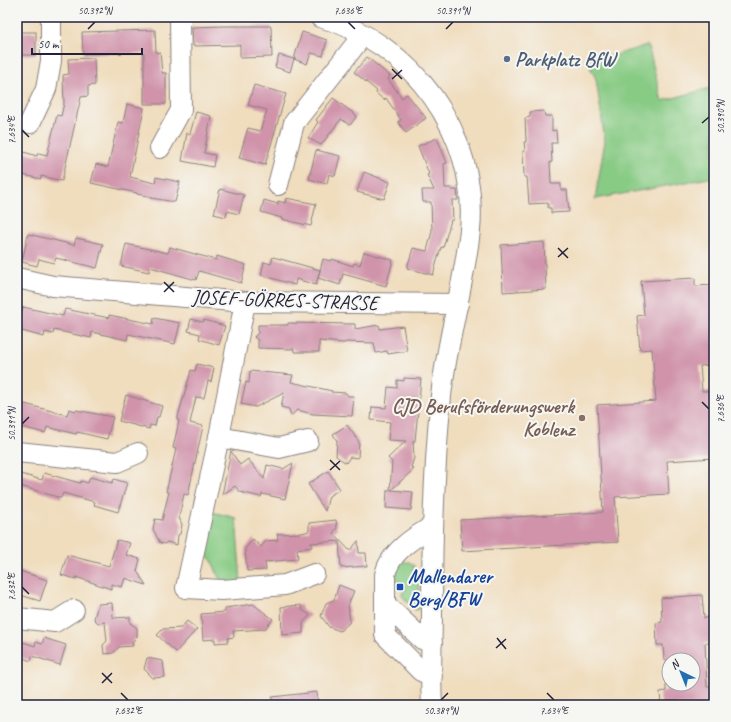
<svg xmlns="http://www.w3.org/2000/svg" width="731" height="722" viewBox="0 0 731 722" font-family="Caveat,sans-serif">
	<rect width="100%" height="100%" fill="#f6f6f2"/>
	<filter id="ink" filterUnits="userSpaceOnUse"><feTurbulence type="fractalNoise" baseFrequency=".025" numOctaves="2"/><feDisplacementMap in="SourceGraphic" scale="8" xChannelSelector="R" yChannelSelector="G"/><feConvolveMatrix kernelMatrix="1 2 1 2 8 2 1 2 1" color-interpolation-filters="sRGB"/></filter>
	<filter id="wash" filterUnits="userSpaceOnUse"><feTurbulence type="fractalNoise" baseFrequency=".012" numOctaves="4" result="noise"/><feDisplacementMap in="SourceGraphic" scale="16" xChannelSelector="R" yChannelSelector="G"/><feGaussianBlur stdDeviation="0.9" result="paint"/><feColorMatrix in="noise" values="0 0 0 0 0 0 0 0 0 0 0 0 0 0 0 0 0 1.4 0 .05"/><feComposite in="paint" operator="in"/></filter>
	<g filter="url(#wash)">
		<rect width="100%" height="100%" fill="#f0ddbe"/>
		<g fill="#88cb84" stroke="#557660">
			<polygon points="648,45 662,101 714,87 714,177 595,199 605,141 596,79 588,63"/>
			<polygon points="208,511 236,518 241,583 223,582 220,580 212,561 202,550"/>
			<path d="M403,562H409L414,565V580H419V609L415,610L402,596V593L406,589L398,580L395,582C393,571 392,567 403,562Z"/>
		</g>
		<g id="blocks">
			<g fill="#d093aa">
				<polygon points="223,26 271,26 272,57 240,58 240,45 193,46 192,27"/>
				<polygon points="155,30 156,53 160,52 162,73 166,73 166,104 144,104 144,53 83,54 82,32"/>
				<rect x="17" y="32" width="19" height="23"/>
				<polygon points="302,32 327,40 323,56 311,53 307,64 294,59"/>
				<polygon points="279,55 294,59 290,72 275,67"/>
				<polygon points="367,57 390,76 388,79 402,98 407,94 426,118 406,133 398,122 401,120 386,98 384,100 376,93 377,91 354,72"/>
				<polygon points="94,58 95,85 88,86 88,96 81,97 62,181 41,176 41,179 19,174 20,170 17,169 17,150 37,156 38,153 47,155 57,115 61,116 64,103 63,75 69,74 68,59"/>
				<polygon points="254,85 286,94 265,165 239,158 248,128 260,131 267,110 248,105"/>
				<polygon points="333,98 357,116 350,125 341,119 321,145 308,138 318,122 316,120"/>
				<polygon points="127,104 144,108 130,177 155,183 156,177 180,182 175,202 151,198 152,197 137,194 137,193 91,183 96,164 108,167 118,122 123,123"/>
				<polygon points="544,111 545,116 552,116 552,131 556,130 557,143 551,143 552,162 550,162 551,184 561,184 561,190 567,190 569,212 551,213 551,208 548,208 548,203 529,204 527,177 524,177 523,151 525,151 524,142 526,142 525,118 530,117 530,112"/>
				<polygon points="196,112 211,116 204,153 215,155 213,167 182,161 187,133 190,134"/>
				<polygon points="437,138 447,163 444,164 445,188 451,188 452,190 457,190 458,200 452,200 453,220 451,220 443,248 441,247 433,275 407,268 413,248 427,251 432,231 431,202 423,202 422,190 434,190 427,175 429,174 418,146"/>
				<polygon points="316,150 340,156 335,176 329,174 327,184 309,179"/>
				<polygon points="364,172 390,182 384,199 357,192"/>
				<polygon points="220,189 244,195 239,214 227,211 226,217 214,214"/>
				<polygon points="286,198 316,204 311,226 281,219 282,218 261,212 264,200 278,204 278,201 285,203"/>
				<polygon points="28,234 74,245 76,238 103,244 97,268 56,258 54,263 39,259 37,266 22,262"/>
				<polygon points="544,242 546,289 503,292 501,245"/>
				<polygon points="126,244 168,253 170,247 216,260 217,256 246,265 241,283 199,271 196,280 150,267 149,272 121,266"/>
				<polygon points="364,252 393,260 386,286 343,274 340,285 318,278 323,259 331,261 332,259 353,266 354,263 360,265"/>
				<polygon points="273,257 320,270 316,285 296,279 295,285 261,275 264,262 271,264"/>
				<polygon points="695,278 695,286 714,285 714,365 700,366 702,391 714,391 714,458 667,461 669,494 615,497 618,542 462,551 460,520 603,512 597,405 656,401 652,349 640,350 637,316 644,315 641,281"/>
				<polygon points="23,307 63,316 65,309 109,318 109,315 153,324 154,318 180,323 175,344 128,334 127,340 92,332 91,338 54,330 53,334 45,332 44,337 18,330"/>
				<polygon points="191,319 203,322 204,320 225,326 219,345 199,339 200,334 188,331"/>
				<polygon points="288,323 355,324 355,329 379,325 380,329 403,326 407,351 388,354 387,351 376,353 374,343 346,342 344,343 319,341 319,352 294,352 294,349 258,348 258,340 254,337 258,333 258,325 288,325"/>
				<polygon points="197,364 214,368 211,382 208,381 204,398 196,397 190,423 203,426 188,495 184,494 179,517 182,525 180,534 178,535 177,545 167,542 165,544 160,543 153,529 155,519 162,520 169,492 166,492 176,449 173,448 179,421 177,420 189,378 191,370 195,371"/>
				<polygon points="250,371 293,375 291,382 332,391 331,392 346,393 348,396 354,396 352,416 313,414 297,410 291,416 289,409 281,407 284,393 256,407 241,404 246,382 249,383"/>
				<polygon points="404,378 421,379 415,441 413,441 414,458 411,467 414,469 391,490 413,492 411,510 386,508 387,490 390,490 392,462 388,458 406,441 388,440 390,422 371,420 372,407 386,408 388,387 397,388 397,380 404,381"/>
				<polygon points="126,395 162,406 159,417 157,417 155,426 150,425 149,429 119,421"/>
				<polygon points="21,403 67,415 69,409 76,411 76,410 113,417 107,439 77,432 76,434 47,427 45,433 17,426 17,410 19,410"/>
				<polygon points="347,425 359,442 358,458 350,457 346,463 336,456 337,441 333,434"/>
				<polygon points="231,451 240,465 248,459 264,479 267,465 283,469 293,463 285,499 262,494 261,497 240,492 235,486 222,495"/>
				<polygon points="328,471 340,489 329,496 325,511 308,484"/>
				<polygon points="17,473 42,480 44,473 80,483 81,481 88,483 90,477 112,483 114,479 127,483 118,512 94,505 95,502 63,493 61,498 17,485"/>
				<polygon points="336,520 337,528 333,533 350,551 358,541 359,553 366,553 367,566 341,568 339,541 311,543 312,547 297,549 298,559 265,562 266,570 247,571 245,549 253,539 261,547 266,541 278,540 277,534 302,533 309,531 309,523"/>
				<polygon points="117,540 130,543 126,555 140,559 137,571 146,585 125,578 122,587 111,584 111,589 76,577 76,579 61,575 67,555 109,566"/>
				<polygon points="17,570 47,580 40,601 17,594"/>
				<polygon points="339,585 354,591 348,605 350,622 340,631 329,627 321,616 326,603 334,600"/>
				<polygon points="702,595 704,618 714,617 714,643 705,643 707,687 714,687 714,705 661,705 660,692 666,691 666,684 693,684 693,660 664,660 663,645 657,645 656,623 662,622 661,598"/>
				<polygon points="112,603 113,618 130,617 130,623 137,628 137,637 132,642 133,646 119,647 113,653 104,654 103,645 107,641 105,622 98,623 94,619 98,604"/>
				<polygon points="253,604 273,619 265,629 233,631 234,637 228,638 228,642 215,643 215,639 203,640 201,614 225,612 225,608"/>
				<polygon points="301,605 302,610 310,615 303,623 303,633 282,635 281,607"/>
				<polygon points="187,621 197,629 176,652 157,635 163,629 181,628"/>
				<polygon points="44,638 66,645 60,665 32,656 31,661 17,656 17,640 35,646 36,642 42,644"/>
				<polygon points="147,658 163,661 165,677 153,678 144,669"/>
				<polygon points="317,692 318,705 273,705 272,697"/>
			</g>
		</g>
	</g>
	<g filter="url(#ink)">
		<use href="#blocks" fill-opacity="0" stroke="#89807c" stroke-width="1"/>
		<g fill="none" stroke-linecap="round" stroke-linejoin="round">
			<g stroke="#89807c" stroke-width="22">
				<g id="minor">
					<path d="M320,17C412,42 479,134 470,230C464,286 447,340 441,396C434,467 432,538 432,610C432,641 430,673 432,705"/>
					<polyline points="30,123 46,89 51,61 51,17"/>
					<polyline points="160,148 181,110 180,17"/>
					<polyline points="278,185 294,123 363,35"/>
					<polyline points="17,278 53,286 245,302 458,304"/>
					<polyline points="245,302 219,437 186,588 222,590 285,585 314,574"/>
					<polyline points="219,437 279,448 308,441"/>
					<polyline points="17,452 117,462 138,453"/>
					<polyline points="385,604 422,639 432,643"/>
					<polyline points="17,618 55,622 74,610"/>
					<path d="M432,676L421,671L385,635V575C389,553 414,537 433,526"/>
				</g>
			</g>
			<use href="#minor" stroke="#fff" stroke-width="20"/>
		</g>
	</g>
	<path fill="none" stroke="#22223b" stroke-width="1.5" d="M348,22L355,29M88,29L95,22M446,29L453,22M392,69L402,79M392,79L402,70M702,123L709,117M22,130L29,137M558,248L568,258M558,257L568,248M164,282L174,292M164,292L174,282M702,402L709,409M22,424L29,417M330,460L340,470M330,470L340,461M22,587L29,594M497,638L506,649M496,648L506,639M102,673L112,683M102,683L112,673M121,693L128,700M547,693L554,700M441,700L448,693"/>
	<circle fill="#5c6f8a" stroke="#f6f6f2" stroke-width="1.5" cx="507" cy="59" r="4"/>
	<circle fill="#8d6e63" stroke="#f6f6f2" stroke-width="1.5" cx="582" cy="418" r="4"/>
	<rect fill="#1a4fb4" stroke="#f6f6f2" stroke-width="1.5" x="396" y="583" width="8" height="8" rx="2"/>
	<g text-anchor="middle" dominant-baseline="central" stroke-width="4" stroke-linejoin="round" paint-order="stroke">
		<g font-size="20" font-weight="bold" fill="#4e5e75" stroke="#f6f6f2" text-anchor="start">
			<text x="515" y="59">Parkplatz BfW</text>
		</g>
		<g font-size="20" fill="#22223b" stroke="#f6f6f2">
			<text transform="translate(285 300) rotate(2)">JOSEF-GÖRRES-STRASSE</text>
		</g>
		<g font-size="20" font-weight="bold" fill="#785e54" stroke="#f6f6f2" text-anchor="end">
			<text x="574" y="406">CJD Berufsförderungswerk<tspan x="574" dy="23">Koblenz</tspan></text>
		</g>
		<g font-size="20" font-weight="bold" fill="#164399" stroke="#f6f6f2" text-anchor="start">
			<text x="408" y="576">Mallendarer<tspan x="408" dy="23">Berg/BFW</tspan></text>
		</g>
	</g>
	<rect width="731" height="722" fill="none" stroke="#f6f6f2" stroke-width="44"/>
	<g transform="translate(681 672) rotate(317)"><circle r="19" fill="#f6f6f2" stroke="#a1a1a9"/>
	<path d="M0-3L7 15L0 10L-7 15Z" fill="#1f6fb2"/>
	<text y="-6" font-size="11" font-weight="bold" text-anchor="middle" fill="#22223b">N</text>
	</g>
	<path d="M32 48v6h110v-6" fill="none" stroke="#22223b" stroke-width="2"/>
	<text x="38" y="48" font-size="12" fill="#22223b" stroke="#f6f6f2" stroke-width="3" paint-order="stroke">50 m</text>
	<rect x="22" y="22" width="687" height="678" fill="none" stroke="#22223b" stroke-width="1.5"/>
	<g font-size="10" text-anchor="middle" fill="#22223b">
		<text x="95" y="14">50.392°N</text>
		<text x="348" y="14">7.636°E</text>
		<text x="453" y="14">50.391°N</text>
		<text transform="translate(720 117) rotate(-90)" y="4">50.390°N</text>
		<text transform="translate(11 130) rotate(-90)" y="4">7.634°E</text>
		<text transform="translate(720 409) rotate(-90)" y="4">7.636°E</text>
		<text transform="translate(11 424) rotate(-90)" y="4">50.391°N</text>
		<text transform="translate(11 587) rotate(-90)" y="4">7.632°E</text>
		<text x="128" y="714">7.632°E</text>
		<text x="441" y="714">50.389°N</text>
		<text x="554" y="714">7.634°E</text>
	</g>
</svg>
